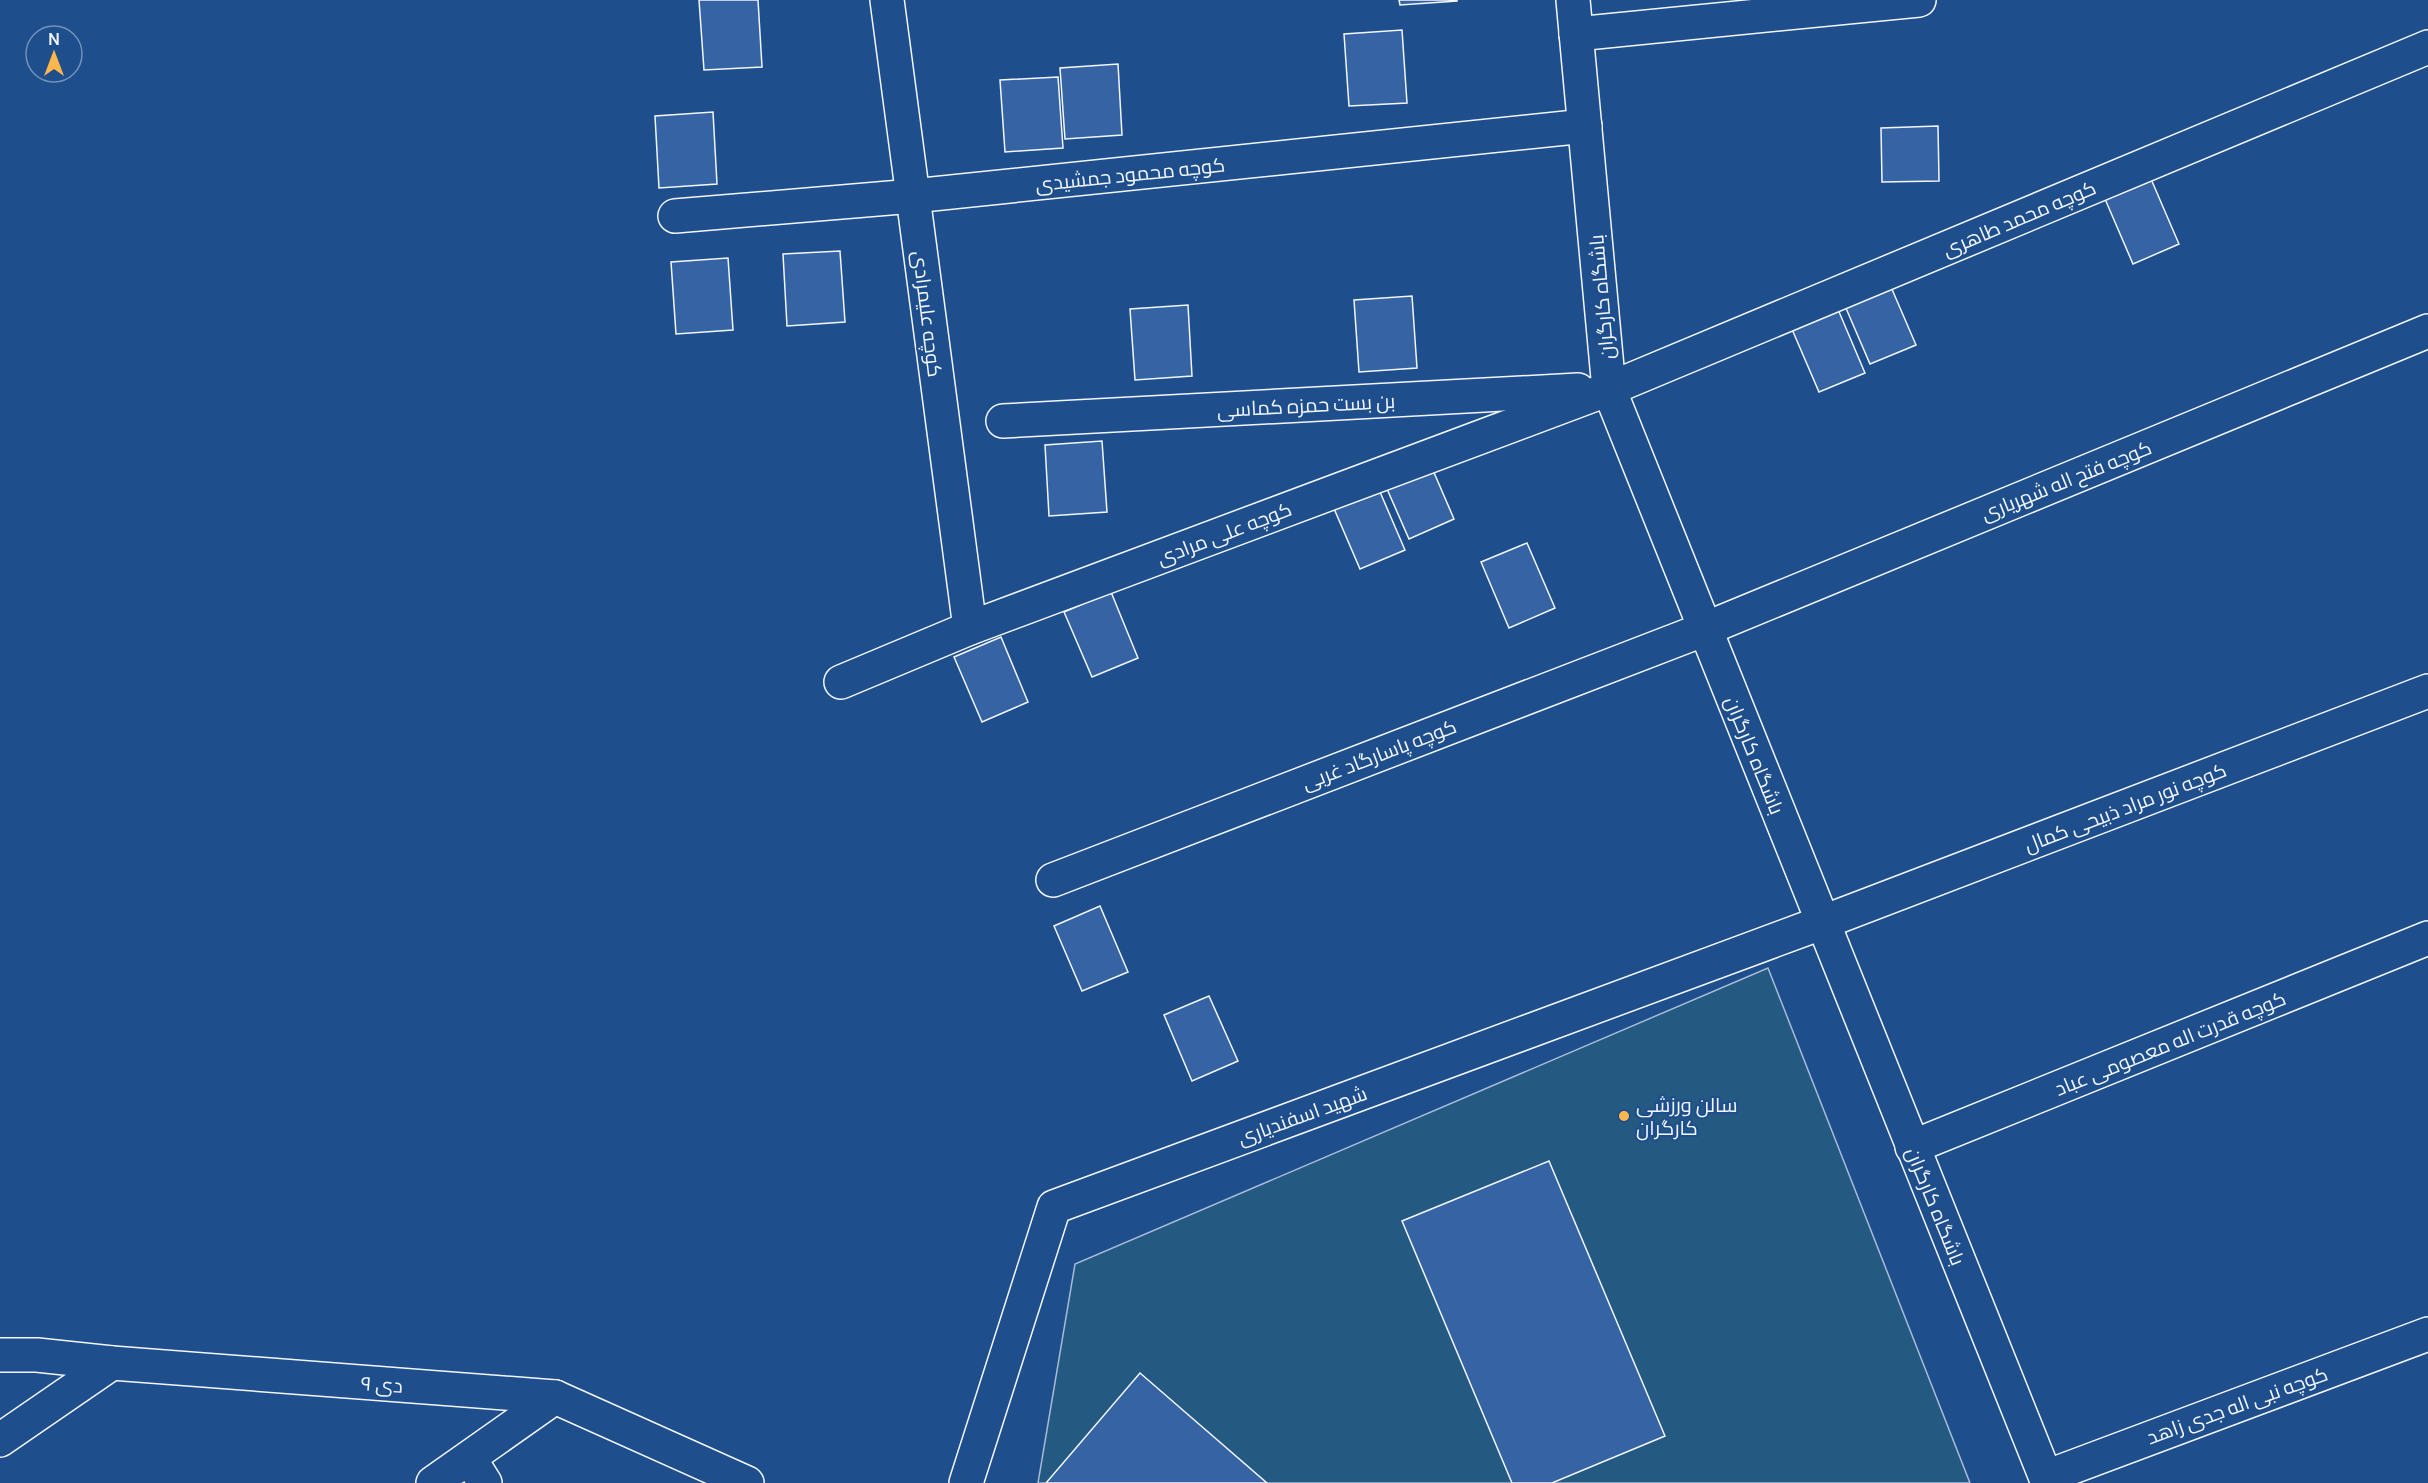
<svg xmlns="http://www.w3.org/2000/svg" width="2428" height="1483" viewBox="0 0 2428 1483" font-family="Manrope,Cairo,sans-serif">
	<rect width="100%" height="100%" fill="#1f4e8c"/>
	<polygon fill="#245a82" stroke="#a8bbd7" stroke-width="1.5" points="1768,968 1970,1483 1038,1483 1075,1264"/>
	<g fill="#3563a3" stroke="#f2f6ff" stroke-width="1.5">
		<polygon points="699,0 758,0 762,67 704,70"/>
		<polygon points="1399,0 1457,0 1457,1 1400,5"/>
		<polygon points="1402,30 1407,103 1349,106 1344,34"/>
		<polygon points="1118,64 1122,135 1065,139 1060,68"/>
		<polygon points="1058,77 1063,148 1005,152 1000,80"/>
		<polygon points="713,112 717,184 659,188 655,116"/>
		<polygon points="1938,126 1939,181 1882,182 1881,128"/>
		<polygon points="2151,179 2179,244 2133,264 2105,199"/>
		<polygon points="840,251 845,322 787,326 783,254"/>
		<polygon points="728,258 733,330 676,334 671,262"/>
		<polygon points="1888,280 1916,345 1870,364 1842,299"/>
		<polygon points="1412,296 1417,368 1359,372 1354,300"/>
		<polygon points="1188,305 1192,376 1135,380 1130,309"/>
		<polygon points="1837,307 1865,373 1819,392 1791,327"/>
		<polygon points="1102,441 1107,512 1049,516 1045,445"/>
		<polygon points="1426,454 1454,519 1409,539 1380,473"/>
		<polygon points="1377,485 1405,550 1360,569 1332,504"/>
		<polygon points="1527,543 1555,608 1509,628 1481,562"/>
		<polygon points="1111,592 1138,658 1092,677 1064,612"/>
		<polygon points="1001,637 1028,702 982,722 954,657"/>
		<polygon points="1100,906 1128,972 1082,991 1054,926"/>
		<polygon points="1209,996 1238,1061 1192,1081 1164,1015"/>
		<polygon points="1549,1161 1665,1436 1552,1483 1512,1483 1402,1221"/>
		<polygon points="1140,1373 1267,1483 1046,1483"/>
	</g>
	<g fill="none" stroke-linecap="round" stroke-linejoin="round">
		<g stroke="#f2f6ff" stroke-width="36">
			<g id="minor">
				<polyline points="887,0 970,628"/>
				<polyline points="1573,0 1609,389 2048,1483"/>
				<polyline points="1576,34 1919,0"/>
				<polyline points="675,216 913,196 1585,126"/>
				<polyline points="1003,421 1578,390"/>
				<polyline points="841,682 970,628 1609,389 2428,47"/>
				<polyline points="1053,880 1705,629 2428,331"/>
				<polyline points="1912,1147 2428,938"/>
				<polyline points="0,1440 112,1363"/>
				<polyline points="470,1459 485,1483"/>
				<polyline points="2046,1477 2428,1334"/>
				<polyline points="433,1483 555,1397"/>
				<polyline points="966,1483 1054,1207 1821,923 2428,691"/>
			</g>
		</g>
		<g stroke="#f2f6ff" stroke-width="36">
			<polyline id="tertiary" points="0,1355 37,1355 112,1363 555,1397 747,1483"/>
		</g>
		<use href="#minor" stroke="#1f4e8c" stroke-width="33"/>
		<use href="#tertiary" stroke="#1f4e8c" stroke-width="33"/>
	</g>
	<circle fill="#ffb74d" stroke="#1f4e8c" stroke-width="2" cx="1624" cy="1116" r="6"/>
	<g text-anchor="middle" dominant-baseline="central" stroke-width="4.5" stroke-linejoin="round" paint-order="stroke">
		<g font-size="20" fill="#f2f6ff" stroke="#1f4e8c">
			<text transform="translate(1130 174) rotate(-6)">کوچه محمود جمشیدی</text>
			<text transform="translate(2019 218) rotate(-23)">کوچه محمد طاهری</text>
			<text transform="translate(1601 297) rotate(-95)">باشگاه کارگران</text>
			<text transform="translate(928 314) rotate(83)">کوچه علیمرادی</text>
			<text transform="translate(1306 405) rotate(-3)">بن بست حمزه کماسی</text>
			<text transform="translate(2066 480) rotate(-22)">کوچه فتح اله شهریاری</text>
			<text transform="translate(1224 533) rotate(-21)">کوچه علی مرادی</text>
			<text transform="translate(1379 754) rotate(-21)">کوچه پاسارگاد غربی</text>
			<text transform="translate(1755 755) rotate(68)">باشگاه کارگران</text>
			<text transform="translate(2125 807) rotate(-21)">کوچه نور مراد ذبیحی کمال</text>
			<text transform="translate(2170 1043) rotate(-22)">کوچه قدرت اله معصومی عباد</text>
			<text transform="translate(1302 1115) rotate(-20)">شهید اسفندیاری</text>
			<text transform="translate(1936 1206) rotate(68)">باشگاه کارگران</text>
			<text transform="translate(382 1384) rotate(4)">۹ دی</text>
			<text transform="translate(2237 1405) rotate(-20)">کوچه نبی اله جدی زاهد</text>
		</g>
		<g font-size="20" fill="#f2f6ff" stroke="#1f4e8c" text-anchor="start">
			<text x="1636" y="1104">سالن ورزشی<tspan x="1636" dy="23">کارگران</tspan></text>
		</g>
	</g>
	<g transform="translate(54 54)"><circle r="28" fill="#1f4e8c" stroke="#7391ba" stroke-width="1.5"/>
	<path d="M0-4.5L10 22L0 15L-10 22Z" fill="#ffb74d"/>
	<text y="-9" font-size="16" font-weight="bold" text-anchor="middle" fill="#f2f6ff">N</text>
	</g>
</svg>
